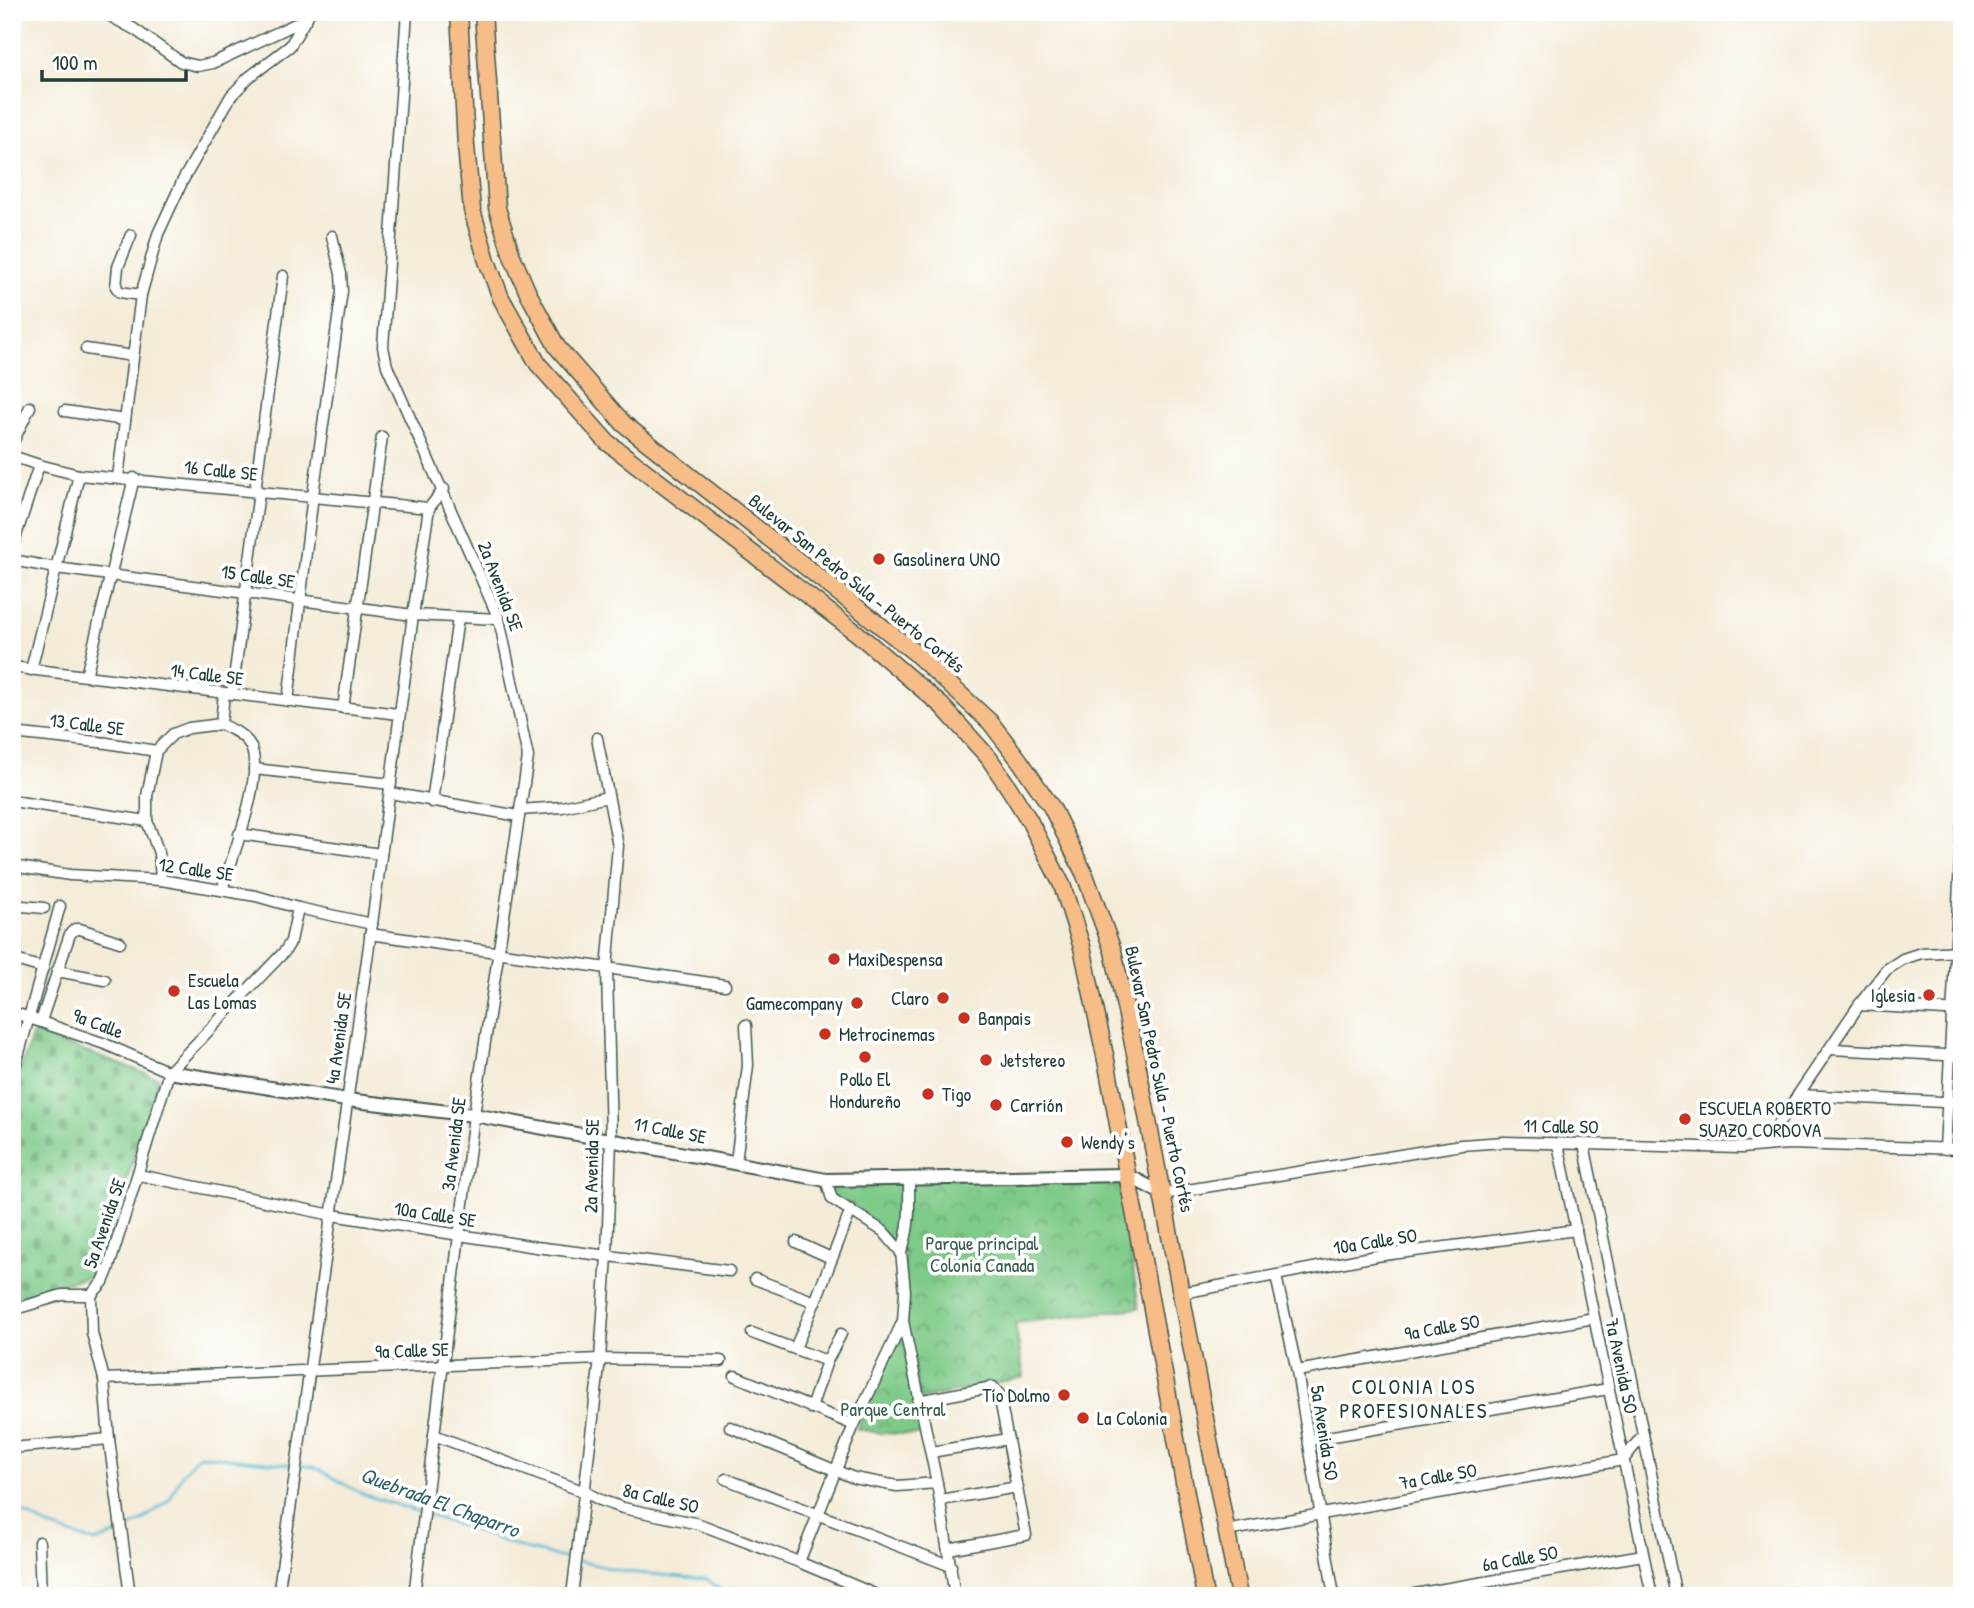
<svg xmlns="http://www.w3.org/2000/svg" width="1974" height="1608" viewBox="0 0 1974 1608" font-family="'Patrick Hand',sans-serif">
	<defs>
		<pattern id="cemetery-stones" width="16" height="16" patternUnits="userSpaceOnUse" patternTransform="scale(1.75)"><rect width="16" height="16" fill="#7eca88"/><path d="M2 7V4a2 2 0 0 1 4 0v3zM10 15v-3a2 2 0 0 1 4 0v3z" fill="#67a570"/></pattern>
		<pattern id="park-crowns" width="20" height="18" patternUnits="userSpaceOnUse" patternTransform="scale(1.75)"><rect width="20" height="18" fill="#7eca88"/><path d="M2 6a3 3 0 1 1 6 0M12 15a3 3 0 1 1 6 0" fill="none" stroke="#67a570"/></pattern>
	</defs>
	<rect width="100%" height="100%" fill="#fff"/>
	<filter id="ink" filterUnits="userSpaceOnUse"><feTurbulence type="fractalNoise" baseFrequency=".0143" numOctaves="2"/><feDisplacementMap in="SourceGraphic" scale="14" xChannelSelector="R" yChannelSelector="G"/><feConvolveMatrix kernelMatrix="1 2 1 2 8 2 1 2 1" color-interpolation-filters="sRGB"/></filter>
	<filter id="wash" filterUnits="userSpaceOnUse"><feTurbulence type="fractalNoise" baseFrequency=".00686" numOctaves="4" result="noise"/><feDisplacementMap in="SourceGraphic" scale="28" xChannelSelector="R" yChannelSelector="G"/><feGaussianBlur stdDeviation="1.57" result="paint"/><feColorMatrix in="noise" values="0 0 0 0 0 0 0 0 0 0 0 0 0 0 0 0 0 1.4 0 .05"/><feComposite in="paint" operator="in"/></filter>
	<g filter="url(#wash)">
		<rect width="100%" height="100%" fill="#f4ecd8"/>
		<polygon fill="url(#cemetery-stones)" stroke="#4e845e" stroke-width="2" points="33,1033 159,1078 97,1274 12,1298 12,1094"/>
		<g fill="url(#park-crowns)" stroke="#4e845e" stroke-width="2">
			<polygon points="1118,1175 1139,1308 1015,1323 1024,1377 920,1399 904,1319 904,1252 832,1199 826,1180"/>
			<polygon points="901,1328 923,1435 881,1433 857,1429"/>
		</g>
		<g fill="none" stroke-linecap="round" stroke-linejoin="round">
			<g stroke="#5bbad9" stroke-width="2.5">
				<polyline points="12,1507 52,1528 95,1542 117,1534"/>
				<polyline points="428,1515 525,1549 572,1560"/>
				<polyline points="123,1531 142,1521 170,1499 182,1474 199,1455 314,1467 362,1494 422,1513"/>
				<polyline points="578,1561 626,1572 707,1579 728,1596"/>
			</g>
		</g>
	</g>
	<g filter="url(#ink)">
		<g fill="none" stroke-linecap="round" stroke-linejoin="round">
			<g stroke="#3f574d" stroke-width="13">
				<g id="minor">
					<polyline points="103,12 134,29 181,62 198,66 213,63 306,19"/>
					<polyline points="407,12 383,347 387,366 499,619 528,757 474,1115 414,1596"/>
					<polyline points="131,235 118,267 116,287 120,292 141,295"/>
					<polyline points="86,349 133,356"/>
					<polyline points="65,411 125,420"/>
					<polyline points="12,444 30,407"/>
					<polyline points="12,456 39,465 79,475 429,508"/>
					<polyline points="118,477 141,295 158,234 183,180 231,96 248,78 290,46 310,12"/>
					<polyline points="255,491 283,276"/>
					<polyline points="12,548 39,465"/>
					<polyline points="12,560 56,568 413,615 499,619"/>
					<polyline points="12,667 398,714"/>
					<polyline points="31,670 79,475"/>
					<polyline points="86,676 134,478"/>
					<polyline points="232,694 259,492"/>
					<polyline points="288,701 313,495 342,291 341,274 332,236"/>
					<polyline points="343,708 382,437"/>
					<polyline points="12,733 107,743 156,751"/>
					<polyline points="254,769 391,784"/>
					<polyline points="390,793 519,816"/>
					<polyline points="12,801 147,821"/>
					<polyline points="432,802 458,618"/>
					<polyline points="520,810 562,807 608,797"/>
					<polyline points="239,834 381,854"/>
					<polyline points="12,866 70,875 161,880 256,896 298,908 372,924"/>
					<polyline points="161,880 159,853 147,821 147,796 156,751 173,734 189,728 221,724"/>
					<path d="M222,890C231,859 269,769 248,742C241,733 231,729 221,724L224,693"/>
					<polyline points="12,905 44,908"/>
					<polyline points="370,934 725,985"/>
					<polyline points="12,959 43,968"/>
					<polyline points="57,971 105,980"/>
					<polyline points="1859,1005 1962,1011"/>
					<polyline points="12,1012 105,1044 169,1072"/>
					<polyline points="41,1021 70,934 75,929 80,929 120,942"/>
					<polyline points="1831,1049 1962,1056"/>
					<polyline points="12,1078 60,906"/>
					<polyline points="1800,1095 1962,1103"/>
					<polyline points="1558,1144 1652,1596"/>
					<polyline points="1584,1144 1676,1596"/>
					<polyline points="1764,1145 1859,1005 1886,970 1903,959 1921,953 1962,951"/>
					<polyline points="1945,1149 1962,826"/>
					<polyline points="736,1162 748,1065 746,1025"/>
					<polyline points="139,1175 332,1215 536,1247 729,1271"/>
					<polyline points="826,1180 832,1199 883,1231 901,1252 905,1291 903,1321 937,1483 955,1596"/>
					<polyline points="1163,1194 1461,1145 1504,1142 1741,1148 1788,1144 1962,1149"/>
					<polyline points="796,1242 831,1258"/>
					<path d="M901,1252C911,1228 909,1204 909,1179"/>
					<polyline points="1276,1276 1297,1371 1334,1596"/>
					<polyline points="755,1279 815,1302 851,1210"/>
					<polyline points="1182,1293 1376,1256 1576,1230"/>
					<polyline points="12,1310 62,1295 91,1295"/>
					<polyline points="752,1333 827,1361"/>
					<polyline points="795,1348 815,1302"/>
					<polyline points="1297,1371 1594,1318"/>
					<polyline points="735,1376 854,1425"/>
					<polyline points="104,1379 600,1359 721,1361"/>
					<polyline points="918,1401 993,1387 999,1394 1026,1535 948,1549"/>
					<polyline points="811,1408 827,1361 841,1334"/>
					<polyline points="730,1427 854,1478 897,1486 937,1483"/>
					<polyline points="434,1435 585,1492 600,1500 623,1508 699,1524 799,1562 879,1596"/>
					<polyline points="1310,1440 1608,1389"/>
					<polyline points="12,1448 109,1439"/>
					<polyline points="931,1452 1008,1439"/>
					<polyline points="726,1479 951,1566"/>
					<polyline points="940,1500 1018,1487"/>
					<polyline points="1226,1531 1623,1460 1643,1435"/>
					<polyline points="39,1542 41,1596"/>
					<polyline points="799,1562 854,1425 903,1321"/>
					<polyline points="130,1596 109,1439 104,1379 92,1333 91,1295 103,1282 108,1270 169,1072 285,951 291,941 298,908"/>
					<polyline points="278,1596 372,924 413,615 429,508 444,489"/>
					<polyline points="572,1596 600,1359 607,1256 611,1139 607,969 618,846 597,738"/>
					<polyline points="1403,1596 1643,1555"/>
				</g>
			</g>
			<g stroke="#3f574d" stroke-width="16">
				<polyline id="tertiary" points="169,1072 347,1100 474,1115 826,1180 1127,1175 1163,1194"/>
			</g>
			<g stroke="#3f574d" stroke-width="19">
				<g id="trunk">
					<polyline points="459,12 466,146 472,210 487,261 501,298 538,364 607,442 858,634 942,706 989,758 1009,788 1029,820 1062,885 1082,947 1107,1065 1205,1596"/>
					<polyline points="483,12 497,208 512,256 528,293 557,347 624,424 914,652 990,722 1020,761 1052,808 1085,875 1113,951 1135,1053 1239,1596"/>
				</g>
			</g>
			<use href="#minor" stroke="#fff" stroke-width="10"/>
			<use href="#tertiary" stroke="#fff" stroke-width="12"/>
			<use href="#trunk" stroke="#f7bd88" stroke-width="16"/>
		</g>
	</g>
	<g fill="#c8321e" stroke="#fff" stroke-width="2.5">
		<circle cx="879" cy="559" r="7"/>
		<circle cx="834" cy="959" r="7"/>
		<circle cx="174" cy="991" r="7"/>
		<circle cx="1929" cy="995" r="7"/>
		<circle cx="943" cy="998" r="7"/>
		<circle cx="857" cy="1003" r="7"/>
		<circle cx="964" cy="1018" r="7"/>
		<circle cx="825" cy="1034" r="7"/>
		<circle cx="865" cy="1057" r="7"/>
		<circle cx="986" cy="1060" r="7"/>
		<circle cx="928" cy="1094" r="7"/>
		<circle cx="996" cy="1105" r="7"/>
		<circle cx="1685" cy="1119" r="7"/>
		<circle cx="1067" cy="1142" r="7"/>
		<circle cx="1064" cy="1395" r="7"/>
		<circle cx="1083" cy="1418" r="7"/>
	</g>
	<g text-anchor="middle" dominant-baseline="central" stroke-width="7" stroke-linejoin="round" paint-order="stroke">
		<g font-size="19" fill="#1f3d34" stroke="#fff">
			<text transform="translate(221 470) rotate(6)">16 Calle SE</text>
			<text transform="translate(258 576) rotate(8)">15 Calle SE</text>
			<text transform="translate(857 583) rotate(39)">Bulevar San Pedro Sula - Puerto Cortés</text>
			<text transform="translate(501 586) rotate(69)">2a Avenida SE</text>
			<text transform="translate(207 674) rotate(7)">14 Calle SE</text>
			<text transform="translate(87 724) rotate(7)">13 Calle SE</text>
			<text transform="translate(196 869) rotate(8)">12 Calle SE</text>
			<text transform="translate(98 1023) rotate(21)">9a Calle</text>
			<text transform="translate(338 1038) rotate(-82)">4a Avenida SE</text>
			<text transform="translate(1160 1079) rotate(78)">Bulevar San Pedro Sula - Puerto Cortés</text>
			<text transform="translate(1561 1126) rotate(1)">11 Calle SO</text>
			<text transform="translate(670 1130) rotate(11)">11 Calle SE</text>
			<text transform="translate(453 1144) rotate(-83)">3a Avenida SE</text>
			<text transform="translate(591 1166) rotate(-89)">2a Avenida SE</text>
			<text transform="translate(435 1214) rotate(9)">10a Calle SE</text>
			<text transform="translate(104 1223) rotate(-71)">5a Avenida SE</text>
			<text transform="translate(1375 1241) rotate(-9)">10a Calle SO</text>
			<text transform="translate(1442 1327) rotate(-10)">9a Calle SO</text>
			<text transform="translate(412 1350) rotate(-2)">9a Calle SE</text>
			<text transform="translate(1622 1366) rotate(78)">7a Avenida SO</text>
			<text transform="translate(1325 1433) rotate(81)">5a Avenida SO</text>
			<text transform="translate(1438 1476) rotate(-10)">7a Calle SO</text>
			<text transform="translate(661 1498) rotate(13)">8a Calle SO</text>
			<text transform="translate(1520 1558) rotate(-10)">6a Calle SO</text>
		</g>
		<g font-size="19" fill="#1f3d34" stroke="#fff" text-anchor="start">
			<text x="893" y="559">Gasolinera UNO</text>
			<text x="848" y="959">MaxiDespensa</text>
			<text x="188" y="980">Escuela<tspan x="188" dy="22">Las Lomas</tspan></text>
			<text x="1915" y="995" text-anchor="end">Iglesia</text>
			<text x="929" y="998" text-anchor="end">Claro</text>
			<text x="843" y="1003" text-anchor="end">Gamecompany</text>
			<text x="978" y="1018">Banpais</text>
			<text x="839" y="1034">Metrocinemas</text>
			<text x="1000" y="1060">Jetstereo</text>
			<text x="865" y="1079" text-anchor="middle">Pollo El<tspan x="865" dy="22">Hondureño</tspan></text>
			<text x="942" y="1094">Tigo</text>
			<text x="1010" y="1105">Carrión</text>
			<text x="1699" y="1108">ESCUELA ROBERTO<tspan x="1699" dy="22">SUAZO CORDOVA</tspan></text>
			<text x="1081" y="1142">Wendy's</text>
			<text x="1050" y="1395" text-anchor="end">Tío Dolmo</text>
			<text x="1097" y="1418">La Colonia</text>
		</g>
		<g font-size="19" fill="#376049" stroke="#fff">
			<text x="982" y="1243">Parque principal<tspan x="982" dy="22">Colonia Canada</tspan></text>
			<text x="893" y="1409">Parque Central</text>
		</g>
		<g font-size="21" letter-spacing="2" fill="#1f3d34" stroke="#fff">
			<text x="1414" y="1386">COLONIA LOS<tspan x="1414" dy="24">PROFESIONALES</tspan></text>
		</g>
		<g font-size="21" font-style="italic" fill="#316266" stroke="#fff">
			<text transform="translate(440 1502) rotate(20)">Quebrada El Chaparro</text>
		</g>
	</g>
	<rect width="1974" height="1608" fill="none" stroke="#fff" stroke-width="42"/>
	<path d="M42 70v10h144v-10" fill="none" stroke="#1f3d34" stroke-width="3.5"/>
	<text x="52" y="70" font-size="21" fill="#1f3d34" stroke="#ffffff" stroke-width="5" paint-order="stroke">100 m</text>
</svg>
